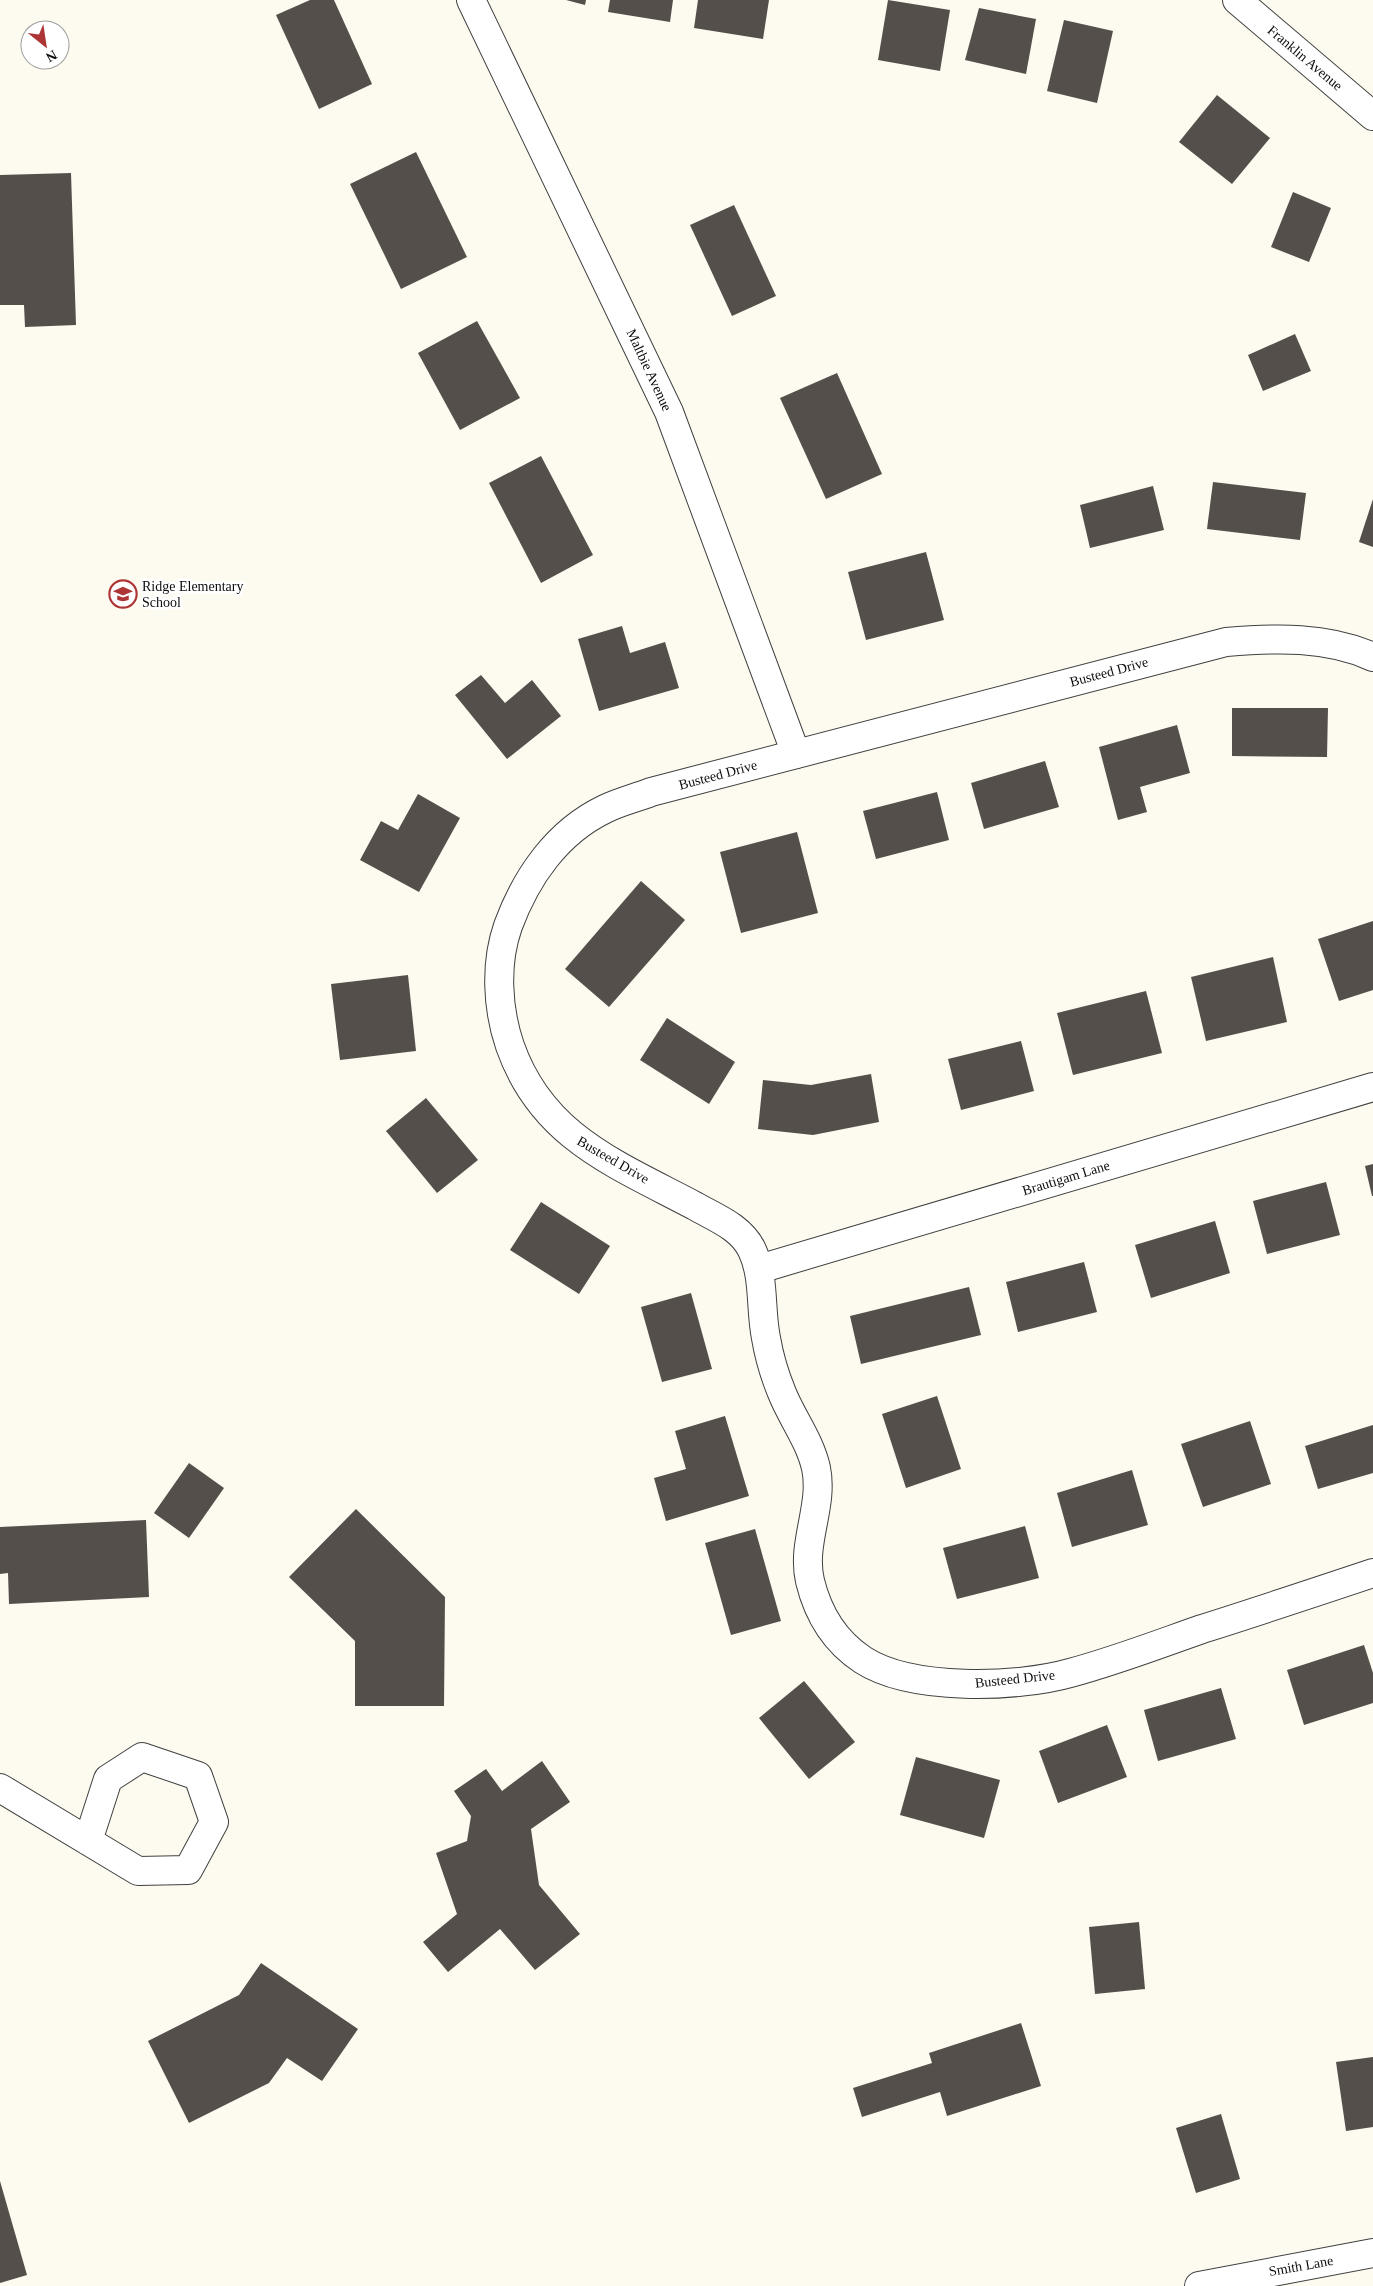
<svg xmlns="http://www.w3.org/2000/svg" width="1373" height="2286" viewBox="0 0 1373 2286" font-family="'Times New Roman',serif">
	<rect width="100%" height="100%" fill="#fdfbef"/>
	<g fill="#544f4b">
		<polygon points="310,0 334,0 372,84 319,109 276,15"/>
		<polygon points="566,0 586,0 585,5"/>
		<polygon points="610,0 673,0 670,22 608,12"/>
		<polygon points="698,0 769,0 763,39 694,28"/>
		<polygon points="888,0 950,10 940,71 878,60"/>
		<polygon points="979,8 1036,19 1026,74 965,60"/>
		<polygon points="1064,20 1113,31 1097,103 1047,91"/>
		<polygon points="1217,95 1270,138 1232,184 1179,142"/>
		<polygon points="416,152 467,257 401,289 350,184"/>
		<polygon points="71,173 76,325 25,327 24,305 0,305 0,175"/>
		<polygon points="1293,192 1331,208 1309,262 1271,247"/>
		<polygon points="734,205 776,296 732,316 690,225"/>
		<polygon points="477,321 520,398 460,430 418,353"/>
		<polygon points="1295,334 1311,371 1263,391 1248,355"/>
		<polygon points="837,373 882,474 826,499 780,398"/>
		<polygon points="541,456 593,555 541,583 489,483"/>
		<polygon points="1213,482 1306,493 1300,540 1207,529"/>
		<polygon points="1153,486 1164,530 1090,548 1080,505"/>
		<polygon points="1373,499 1373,547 1359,542"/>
		<polygon points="926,552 944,620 866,640 848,572"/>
		<polygon points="622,626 630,653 665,642 679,688 599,711 578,639"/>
		<polygon points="481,675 505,703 532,680 561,716 507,759 455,695"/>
		<polygon points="1232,708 1328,708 1327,757 1232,756"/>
		<polygon points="1177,725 1190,773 1140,787 1147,812 1118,820 1099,747"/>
		<polygon points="1045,761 1059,807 984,829 971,783"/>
		<polygon points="937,792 949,840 876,859 863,811"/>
		<polygon points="418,794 460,818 419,892 360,860 381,821 398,830"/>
		<polygon points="797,832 818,913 741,933 720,852"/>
		<polygon points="641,881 685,920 609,1007 565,969"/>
		<polygon points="1373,921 1373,990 1339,1001 1318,939"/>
		<polygon points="1273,957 1287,1022 1206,1041 1191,977"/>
		<polygon points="408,975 416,1051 340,1060 331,984"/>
		<polygon points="1146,991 1162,1053 1073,1075 1057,1013"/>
		<polygon points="667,1018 735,1062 709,1104 640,1060"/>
		<polygon points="1021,1041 1034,1091 961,1110 948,1059"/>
		<polygon points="871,1074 879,1122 813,1135 758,1129 763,1080 811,1085"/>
		<polygon points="426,1098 478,1160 437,1193 386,1131"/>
		<polygon points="1373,1164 1373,1196 1372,1196 1365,1166"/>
		<polygon points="1326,1182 1340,1235 1267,1254 1253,1201"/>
		<polygon points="541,1202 610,1246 579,1294 510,1250"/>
		<polygon points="1215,1221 1230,1273 1151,1298 1135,1245"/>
		<polygon points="1084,1262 1097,1312 1018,1332 1006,1282"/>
		<polygon points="969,1287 981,1335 861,1364 850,1316"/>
		<polygon points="691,1293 712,1369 662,1382 641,1307"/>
		<polygon points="937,1396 961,1469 906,1488 882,1414"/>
		<polygon points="725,1416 749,1496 666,1521 654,1478 686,1469 675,1431"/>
		<polygon points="1250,1421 1271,1484 1203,1507 1181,1444"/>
		<polygon points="1373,1425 1373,1473 1318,1489 1305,1446"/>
		<polygon points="189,1463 224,1488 189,1538 154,1513"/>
		<polygon points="1132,1470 1148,1525 1072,1547 1057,1493"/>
		<polygon points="356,1509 445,1597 444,1706 355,1706 355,1641 289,1577"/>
		<polygon points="146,1520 149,1597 9,1604 8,1573 0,1574 0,1527"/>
		<polygon points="1025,1526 1039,1578 957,1599 943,1548"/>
		<polygon points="755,1529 781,1621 731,1635 705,1543"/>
		<polygon points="1364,1645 1373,1673 1373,1703 1304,1725 1287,1670"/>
		<polygon points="804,1681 855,1742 809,1779 759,1718"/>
		<polygon points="1221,1688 1236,1739 1158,1761 1144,1710"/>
		<polygon points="1107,1725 1127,1777 1058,1803 1039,1751"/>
		<polygon points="916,1757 1000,1780 984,1838 900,1815"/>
		<polygon points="542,1761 570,1802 531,1829 539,1885 580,1934 535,1970 500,1929 448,1972 423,1942 457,1914 436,1853 467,1841 471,1816 454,1791 486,1769 502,1791"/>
		<polygon points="1139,1922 1145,1989 1095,1994 1089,1927"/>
		<polygon points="261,1963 358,2029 322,2081 287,2058 269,2083 189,2123 148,2041 239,1995"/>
		<polygon points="1021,2023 1041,2086 947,2116 940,2092 862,2117 853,2088 932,2063 929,2053"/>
		<polygon points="1373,2057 1373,2127 1346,2131 1336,2062"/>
		<polygon points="1221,2114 1240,2179 1196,2193 1176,2128"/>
		<polygon points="0,2181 27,2275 0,2283"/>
	</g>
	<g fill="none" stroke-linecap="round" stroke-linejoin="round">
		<g stroke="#404040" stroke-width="30">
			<g id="minor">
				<polyline points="471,0 669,412 796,754"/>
				<polyline points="1237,0 1373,116"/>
				<path d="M1373,657C1327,636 1275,638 1226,642L651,792C636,798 619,802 605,809C557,832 526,877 508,926C495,963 497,1008 510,1046C542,1137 616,1164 695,1206C716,1218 741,1227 752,1250C765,1278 760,1309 766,1338C769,1356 775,1376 782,1393C792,1418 810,1441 816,1468C824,1506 801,1543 810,1581C818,1614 834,1641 863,1660C911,1691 1017,1688 1070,1673C1115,1661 1159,1644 1202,1629C1259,1611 1316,1592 1373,1573"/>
				<polyline points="759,1269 1373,1087"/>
				<polyline points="0,1788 138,1871 188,1870 214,1822 198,1776 142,1757 108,1779 88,1841"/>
				<polyline points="1199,2286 1373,2253"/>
			</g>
		</g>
		<use href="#minor" stroke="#fff" stroke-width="28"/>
	</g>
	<defs>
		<g id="school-ring" transform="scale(1.4375)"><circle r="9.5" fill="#fff" stroke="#ad3535" stroke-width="1.5"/><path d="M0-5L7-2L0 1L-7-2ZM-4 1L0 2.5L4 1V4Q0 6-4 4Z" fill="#ad3535"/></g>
	</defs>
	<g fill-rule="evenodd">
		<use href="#school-ring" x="123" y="594"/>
	</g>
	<g text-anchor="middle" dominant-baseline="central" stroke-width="5" stroke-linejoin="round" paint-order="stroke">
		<g font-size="14" fill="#0d0d0d" stroke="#fff">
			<text transform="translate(1305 58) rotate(40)">Franklin Avenue</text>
			<text transform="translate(649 370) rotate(65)">Maltbie Avenue</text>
			<text transform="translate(1109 672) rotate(-15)">Busteed Drive</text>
			<text transform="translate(718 775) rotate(-15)">Busteed Drive</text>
			<text transform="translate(613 1160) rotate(30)">Busteed Drive</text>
			<text transform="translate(1066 1178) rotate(-17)">Brautigam Lane</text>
			<text transform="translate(1015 1679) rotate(-6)">Busteed Drive</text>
			<text transform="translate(1301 2266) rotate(-10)">Smith Lane</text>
		</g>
		<g font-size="14" fill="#0d0d0d" stroke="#fff" text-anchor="start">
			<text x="142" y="586">Ridge Elementary<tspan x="142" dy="16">School</tspan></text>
		</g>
	</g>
	<g transform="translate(45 45) rotate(150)"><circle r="24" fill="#ffffff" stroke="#9e9e9e"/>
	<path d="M0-4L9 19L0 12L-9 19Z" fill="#ad3535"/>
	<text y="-8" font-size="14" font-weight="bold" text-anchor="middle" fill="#0d0d0d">N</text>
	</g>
</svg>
